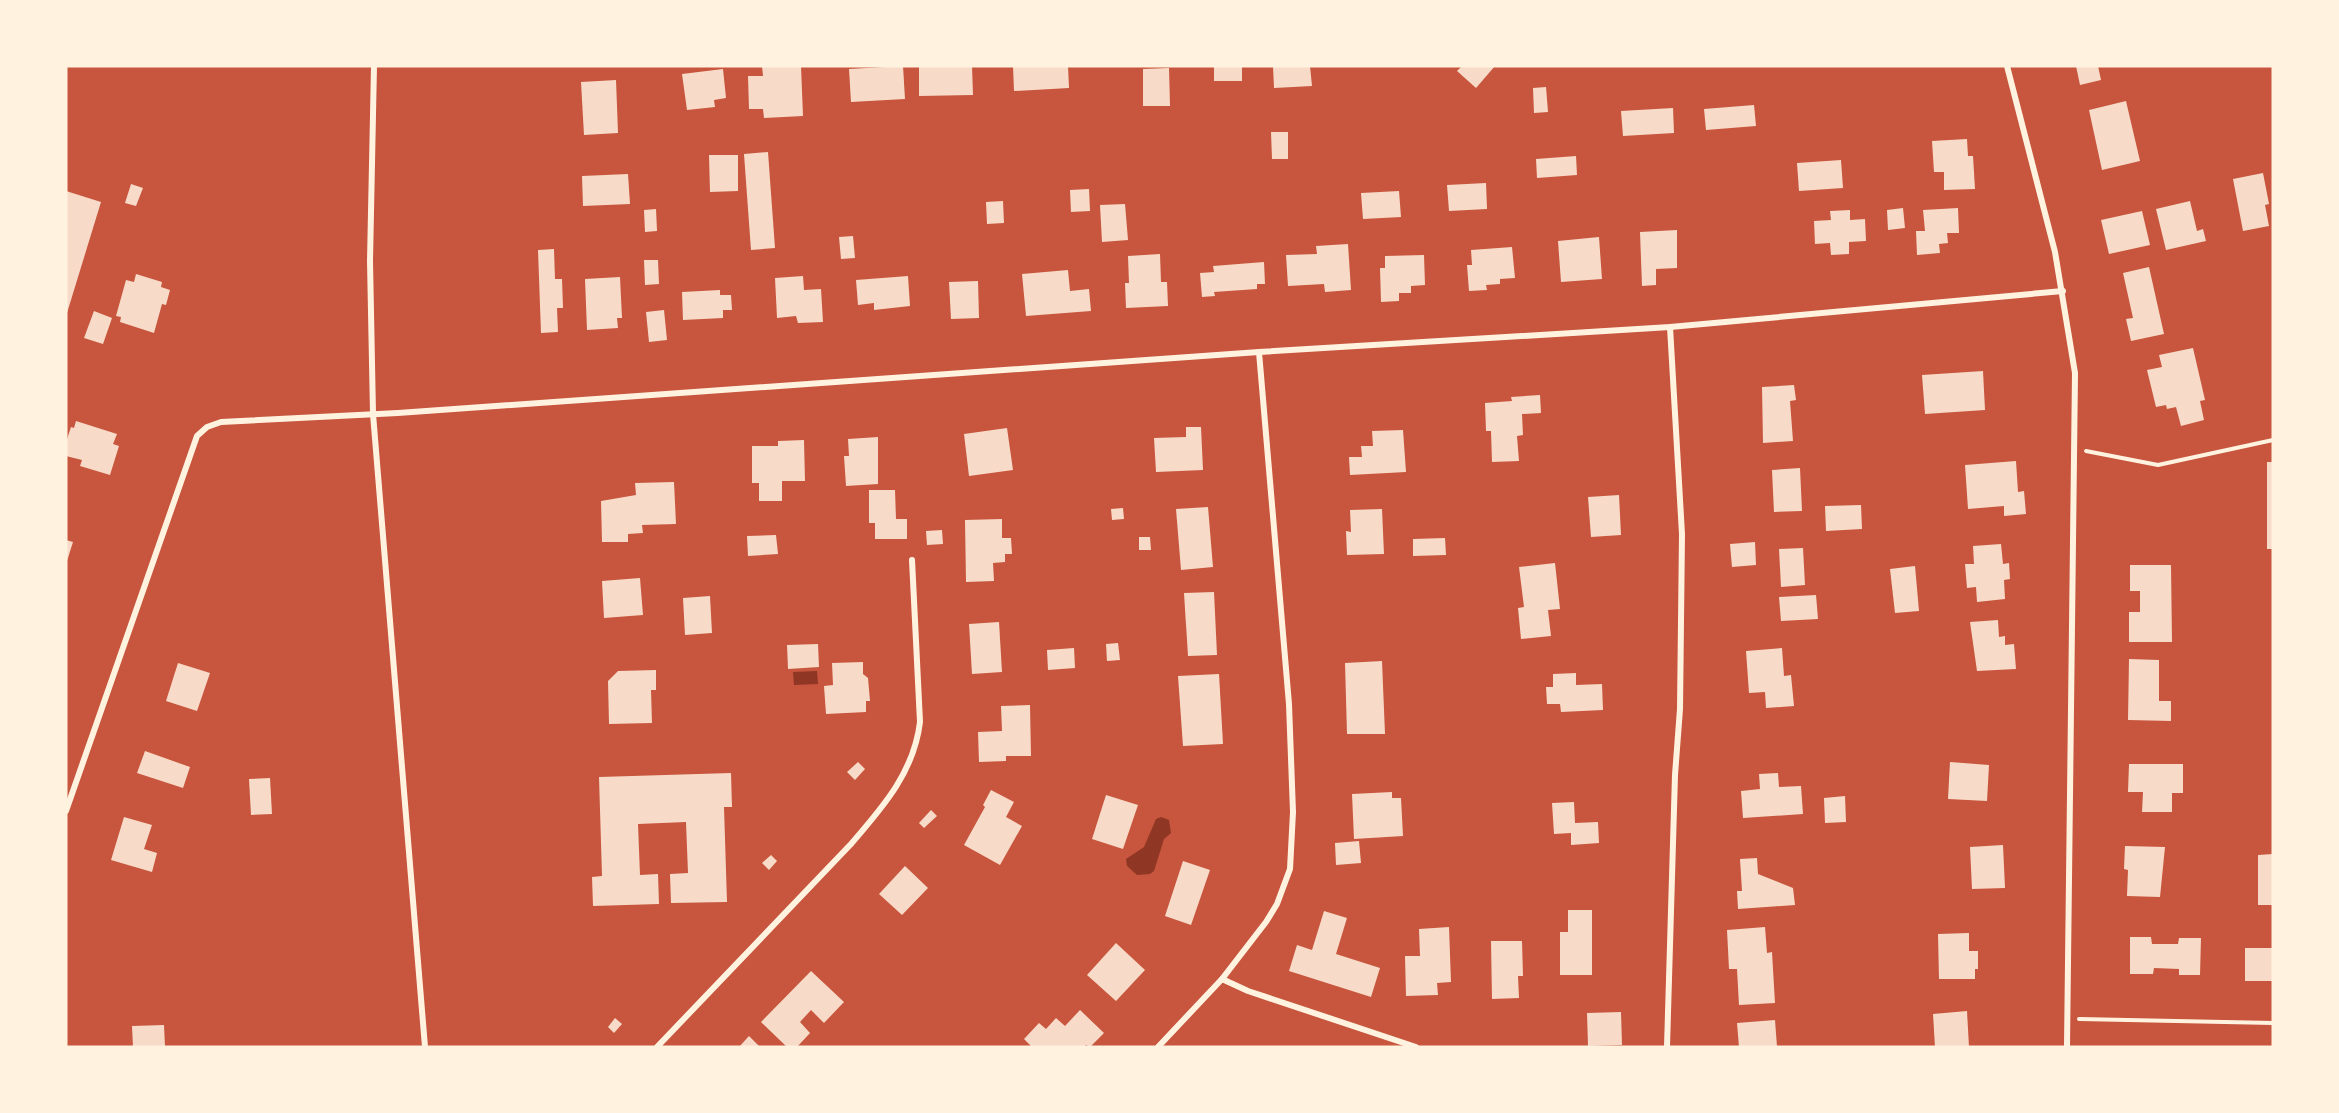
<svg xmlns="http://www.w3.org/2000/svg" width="2339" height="1113" viewBox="0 0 2339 1113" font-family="'Asap Condensed',sans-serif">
	<rect width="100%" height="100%" fill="#c8553d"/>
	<g fill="#8f3625">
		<polygon points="817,671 818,684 794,685 793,672"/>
		<polygon points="1161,817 1169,820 1171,833 1164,839 1154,871 1150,874 1137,875 1127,866 1126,859 1144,847 1156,819"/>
	</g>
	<g fill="#f7dbc8">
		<polygon points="762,66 801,66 803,116 764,118 763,109 749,109 748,76 763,76"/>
		<polygon points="903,66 905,99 851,102 849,69"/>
		<polygon points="919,66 972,66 973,95 919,96"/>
		<polygon points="1013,66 1068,66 1069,88 1014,91"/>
		<rect x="1214" y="66" width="28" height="15"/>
		<polygon points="1273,66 1310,66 1312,86 1274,88"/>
		<polygon points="1462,66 1495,66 1476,88 1457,71"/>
		<polygon points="2076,66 2098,66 2101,80 2080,85"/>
		<polygon points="1169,68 1170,106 1143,106 1143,69"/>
		<polygon points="723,69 726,98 714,100 715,107 687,110 682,74"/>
		<polygon points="616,80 618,133 584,135 581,82"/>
		<polygon points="1546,87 1548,112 1534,113 1533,88"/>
		<polygon points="2126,101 2140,161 2102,170 2089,110"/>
		<polygon points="1754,105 1756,126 1706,130 1704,109"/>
		<polygon points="1673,108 1674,133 1623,136 1621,111"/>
		<polygon points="1271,132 1288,132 1288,159 1272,159"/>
		<polygon points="1967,139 1968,156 1973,156 1975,189 1944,190 1944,172 1934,172 1932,141"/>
		<polygon points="768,152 775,248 751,250 744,154"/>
		<polygon points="709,155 738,155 738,191 710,192"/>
		<polygon points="1576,156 1577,175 1537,178 1536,159"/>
		<polygon points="1841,160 1843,188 1799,191 1797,163"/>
		<polygon points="2263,173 2269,204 2265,205 2269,226 2243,231 2233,179"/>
		<polygon points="628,174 630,204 583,206 582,176"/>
		<polygon points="1486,183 1487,209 1449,211 1447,185"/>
		<polygon points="131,184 143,188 136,206 125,203"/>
		<polygon points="1089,189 1090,211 1071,212 1070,190"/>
		<polygon points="66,191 101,202 67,313 66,313"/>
		<polygon points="1399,191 1401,217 1363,219 1361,193"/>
		<polygon points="1003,201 1004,223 987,224 986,202"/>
		<polygon points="2190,201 2197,231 2203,229 2206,241 2166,250 2156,209"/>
		<polygon points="1125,204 1128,240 1102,242 1100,205"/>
		<polygon points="1903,208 1905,228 1888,230 1887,210"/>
		<polygon points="1958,208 1959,233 1947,233 1948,243 1939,244 1940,253 1917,255 1916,231 1925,231 1923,210"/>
		<polygon points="656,209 657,231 645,232 644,210"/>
		<polygon points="1850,210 1850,220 1865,219 1866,241 1849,242 1849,254 1831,255 1830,243 1815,244 1814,221 1831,220 1830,211"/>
		<polygon points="2142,211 2150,245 2109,254 2101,220"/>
		<polygon points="1677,230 1677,268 1656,269 1656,285 1642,286 1640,232"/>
		<polygon points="853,236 855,258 841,259 839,237"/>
		<polygon points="1599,237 1602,279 1561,282 1558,241"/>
		<polygon points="1348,244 1351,290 1325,292 1324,284 1288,286 1286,255 1317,254 1316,246"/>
		<polygon points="1512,247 1515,278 1500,279 1500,284 1486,285 1487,290 1469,291 1467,265 1472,265 1471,250"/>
		<polygon points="554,249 555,279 562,279 563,308 557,308 558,332 541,333 538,250"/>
		<polygon points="1160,254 1161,282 1167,282 1168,306 1126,308 1125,283 1129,283 1128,256"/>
		<polygon points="1424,255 1425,285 1411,286 1411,293 1399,293 1399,301 1381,302 1380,268 1385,268 1385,256"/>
		<polygon points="644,260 658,260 659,284 645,285"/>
		<polygon points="1264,262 1265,284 1257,284 1257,289 1214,292 1215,296 1202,297 1200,273 1214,272 1213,266"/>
		<polygon points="2149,267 2164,334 2131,341 2126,319 2133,318 2123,273"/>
		<polygon points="1068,270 1070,291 1089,289 1091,311 1026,316 1022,274"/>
		<polygon points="136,274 162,282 161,287 170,290 166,305 162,304 154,333 120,322 121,317 116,316 126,280 134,282"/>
		<polygon points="803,276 804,290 821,289 823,322 798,323 796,316 777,318 775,278"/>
		<polygon points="908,276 910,306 874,310 874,303 858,305 856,280"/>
		<polygon points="620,277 622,318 617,318 618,328 587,330 585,279"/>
		<polygon points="978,281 979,318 951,319 949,282"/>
		<polygon points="720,290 720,295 731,295 732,310 723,310 723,318 683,320 682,292"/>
		<polygon points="664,310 667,340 649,342 646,312"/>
		<polygon points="94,311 112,318 103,344 84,338"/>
		<polygon points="2193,348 2205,400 2200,401 2204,420 2181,426 2176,407 2167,409 2166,405 2156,407 2147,370 2162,367 2159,355"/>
		<polygon points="1983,371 1985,410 1925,414 1922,375"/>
		<polygon points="1794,385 1796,400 1790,401 1793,441 1763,443 1762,387"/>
		<polygon points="1540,395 1541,413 1522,414 1523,435 1517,436 1519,461 1492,462 1491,431 1486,431 1485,403 1512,401 1511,397"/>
		<polygon points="76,421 117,434 113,444 119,446 110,475 80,466 82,460 66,456 66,442 71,427 74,428"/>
		<polygon points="1186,427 1201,427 1203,470 1156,472 1154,438 1186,437"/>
		<polygon points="1007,428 1013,470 969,476 964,434"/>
		<polygon points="1403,430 1406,472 1350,475 1349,457 1362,457 1361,446 1373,446 1372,431"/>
		<polygon points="878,437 878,484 846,486 844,456 849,456 848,439"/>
		<polygon points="804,440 805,481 782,481 782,501 759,501 759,483 752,483 752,446 778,446 778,441"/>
		<polygon points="2016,461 2018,492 2024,491 2026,514 2004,516 2004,506 1968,509 1965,465"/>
		<rect x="2267" y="462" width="6" height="87"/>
		<polygon points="1800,468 1802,511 1774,512 1772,470"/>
		<polygon points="674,482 676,524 642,525 643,533 628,534 628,542 602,542 601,501 636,495 635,483"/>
		<polygon points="869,490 895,490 896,519 907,519 907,539 875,539 875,523 869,523"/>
		<polygon points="1619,495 1621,535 1591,537 1588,497"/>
		<polygon points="1861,505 1862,529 1826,531 1825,506"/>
		<polygon points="1208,507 1213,567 1181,570 1176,509"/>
		<polygon points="1123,508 1124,519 1112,520 1111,509"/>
		<polygon points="1382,509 1384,554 1347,555 1346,531 1351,532 1350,510"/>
		<polygon points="1002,519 1002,538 1011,538 1012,554 1005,554 1005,562 993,563 994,581 966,582 965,520"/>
		<polygon points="942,530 943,544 927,545 926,531"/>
		<polygon points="776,535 778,554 748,556 747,536"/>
		<polygon points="1139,537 1150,537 1151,550 1139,550"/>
		<polygon points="1445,538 1446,555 1413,556 1413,539"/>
		<polygon points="66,540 73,542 66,564"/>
		<polygon points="1755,542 1756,565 1732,567 1730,544"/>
		<polygon points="2001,544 2003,564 2009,563 2010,579 2004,580 2005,599 1977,602 1976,587 1967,588 1965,564 1974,564 1973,546"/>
		<polygon points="1803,548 1805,585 1781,587 1779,549"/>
		<polygon points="1555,563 1560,609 1548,610 1551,636 1521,639 1518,608 1524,607 1519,567"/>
		<polygon points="2130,565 2171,565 2172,642 2129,642 2129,612 2140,612 2140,591 2130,591"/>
		<polygon points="1915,566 1919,611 1895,613 1890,569"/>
		<polygon points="640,578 643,615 604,618 602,581"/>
		<polygon points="1214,592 1217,655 1188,656 1184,593"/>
		<polygon points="1816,595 1818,619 1781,621 1779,597"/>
		<polygon points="710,596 712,633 685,635 683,598"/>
		<polygon points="1998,620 1999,637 2005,636 2005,645 2014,644 2016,669 1977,671 1970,622"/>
		<polygon points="999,622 1002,672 972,674 969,624"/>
		<polygon points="1118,643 1120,660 1107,661 1106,644"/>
		<polygon points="818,644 819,667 788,669 787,645"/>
		<polygon points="1074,648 1075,668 1048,670 1047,650"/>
		<polygon points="1782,648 1784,676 1791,675 1794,706 1766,708 1765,692 1749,693 1746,651"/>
		<polygon points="2129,659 2159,660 2159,701 2171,701 2171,721 2128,720"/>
		<polygon points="1382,661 1385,734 1347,734 1345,663"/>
		<polygon points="863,662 863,674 868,678 870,701 866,701 866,712 826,714 824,686 833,685 832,663"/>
		<polygon points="178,663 210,673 197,711 166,701"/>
		<polygon points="656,670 656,690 651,690 652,723 609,724 608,681 618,671"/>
		<polygon points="1576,673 1576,685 1602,684 1603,710 1561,712 1560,704 1547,704 1546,687 1553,687 1553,674"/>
		<polygon points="1219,674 1223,744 1183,746 1178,676"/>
		<polygon points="1030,705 1031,756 1006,756 1006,761 979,762 978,732 1002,731 1001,706"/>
		<polygon points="145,751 190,767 183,788 137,773"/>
		<polygon points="858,762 865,769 855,780 847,772"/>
		<polygon points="1950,762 1989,765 1987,801 1948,799"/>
		<polygon points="2129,764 2183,764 2183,793 2172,793 2172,812 2142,812 2143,792 2128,792"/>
		<polygon points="731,773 732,807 724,807 727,902 671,903 670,874 688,873 686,822 638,824 640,875 658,874 659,904 593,906 592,877 602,876 599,777"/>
		<polygon points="1778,773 1779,787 1801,786 1803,814 1743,818 1741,791 1760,789 1759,774"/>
		<polygon points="270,778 272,814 251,815 249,779"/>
		<polygon points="991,790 1014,802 1006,817 1022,826 1000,865 964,845 985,807 983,805"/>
		<polygon points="1392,792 1392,798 1401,798 1403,836 1354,839 1352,794"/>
		<polygon points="1106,795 1138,805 1123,849 1092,839"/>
		<polygon points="1845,796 1846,822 1825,823 1824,798"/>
		<polygon points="1574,802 1575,823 1598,822 1599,843 1571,845 1571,833 1554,834 1552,803"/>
		<polygon points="931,810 937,816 924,828 919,823"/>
		<polygon points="124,817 152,825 144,849 157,853 152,872 111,860"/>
		<polygon points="1359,841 1361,863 1336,865 1335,843"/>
		<polygon points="2003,845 2005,888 1972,889 1970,847"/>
		<polygon points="2125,846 2165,847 2160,897 2127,896 2128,870 2124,869"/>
		<polygon points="2273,854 2273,905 2258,905 2258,855"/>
		<polygon points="771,855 777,861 769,870 762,863"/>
		<polygon points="1757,858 1758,874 1793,888 1795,905 1738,909 1737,891 1742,891 1740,859"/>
		<polygon points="1183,861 1210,870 1191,925 1165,916"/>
		<polygon points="905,866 928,888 902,915 879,894"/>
		<polygon points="1568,910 1592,910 1592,975 1560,975 1560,932 1568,932"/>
		<polygon points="1324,911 1347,918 1336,954 1380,968 1371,997 1289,971 1297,945 1312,950"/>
		<polygon points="1449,927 1451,982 1437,983 1438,995 1406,996 1405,956 1420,956 1419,929"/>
		<polygon points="1765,927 1767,953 1772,952 1775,1003 1739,1005 1737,969 1729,969 1727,930"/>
		<polygon points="1969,933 1969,951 1978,951 1978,969 1975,969 1975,979 1939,979 1938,934"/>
		<polygon points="2130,937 2151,937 2152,944 2178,944 2179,938 2201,938 2200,975 2179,975 2179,969 2154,968 2153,974 2130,974"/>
		<polygon points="1491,941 1522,941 1523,976 1518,976 1519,998 1492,999"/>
		<polygon points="1116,943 1145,970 1116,1001 1087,975"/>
		<rect x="2245" y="948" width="28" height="33"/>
		<polygon points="811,971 844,1002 824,1023 811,1010 800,1022 810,1033 797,1047 787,1047 761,1022"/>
		<polygon points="1080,1010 1104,1033 1090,1047 1086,1045 1084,1047 1032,1047 1024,1039 1039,1023 1046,1029 1056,1018 1065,1026"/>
		<polygon points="1967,1011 1969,1047 1935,1047 1933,1014"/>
		<polygon points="1621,1012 1622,1045 1588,1046 1587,1013"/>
		<polygon points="615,1018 622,1024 614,1033 608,1027"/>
		<polygon points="1775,1020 1777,1047 1739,1047 1737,1023"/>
		<polygon points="164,1025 165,1047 133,1047 132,1026"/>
		<polygon points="749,1036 760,1047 739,1047"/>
	</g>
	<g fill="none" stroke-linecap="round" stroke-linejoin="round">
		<g stroke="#fff3e0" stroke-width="4">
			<polyline points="2086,451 2158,465 2273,440"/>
			<polyline points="2079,1019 2273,1023"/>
		</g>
		<g stroke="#fff3e0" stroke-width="6">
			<polyline points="374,66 370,261 373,414 425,1047"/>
			<polyline points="2007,66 2055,252 2075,373 2067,1047"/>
			<polyline points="66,811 197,436 207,427 221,422 398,413 1259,352 1670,327 2063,291"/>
			<polyline points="1222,979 1248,991 1416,1047"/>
			<path d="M657,1047L851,844C883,807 914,772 920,722L912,560"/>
			<polyline points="1158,1047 1222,979 1266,922 1277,904 1290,869 1293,812 1289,704 1259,352"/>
			<polyline points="1667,1047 1675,775 1680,709 1682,534 1670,327"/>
		</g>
	</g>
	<rect width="2339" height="1113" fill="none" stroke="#fff3e0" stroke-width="135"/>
</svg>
